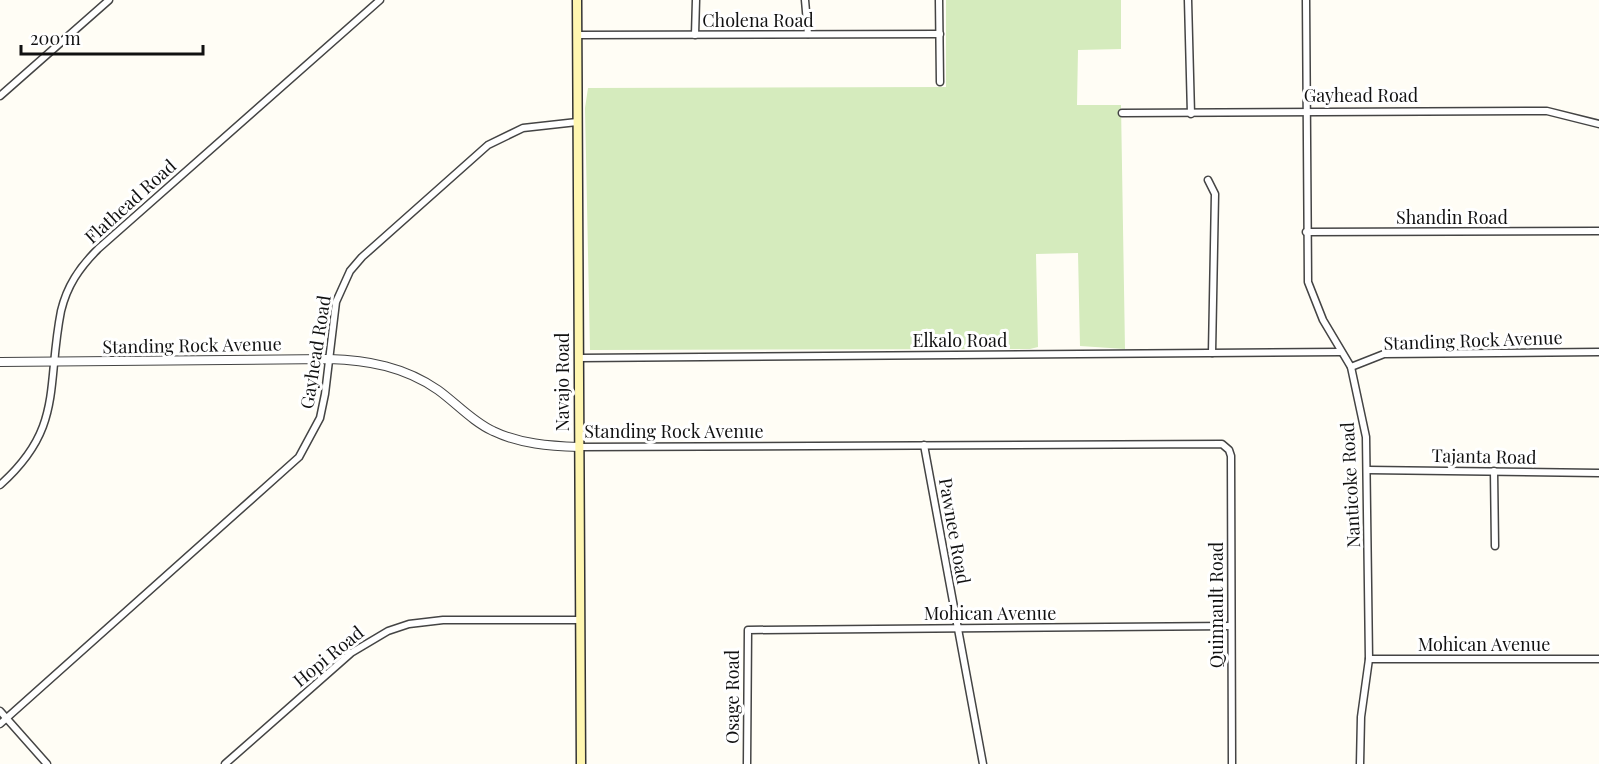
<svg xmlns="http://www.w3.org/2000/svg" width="1599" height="764" viewBox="0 0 1599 764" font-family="'Playfair Display',serif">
	<rect width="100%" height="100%" fill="#fffdf5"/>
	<polygon fill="#d5ebbd" points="946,0 1121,0 1121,49 1078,50 1077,105 1121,105 1125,349 1080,346 1078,253 1036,254 1038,347 1030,349 590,350 585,108 588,88 946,87"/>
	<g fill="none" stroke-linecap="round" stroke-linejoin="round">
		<g stroke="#444" stroke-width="9">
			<g id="minor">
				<polyline points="805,0 808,34"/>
				<polyline points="939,0 940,82"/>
				<polyline points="1188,0 1191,114"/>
				<polyline points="1306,0 1308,282 1323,320 1351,367 1366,437 1369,659 1361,717 1360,764"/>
				<polyline points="577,35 940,34"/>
				<polyline points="695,35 696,0"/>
				<polyline points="0,96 109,0"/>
				<polyline points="1122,113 1547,111 1599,124"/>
				<polyline points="1208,180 1215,194 1212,353"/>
				<polyline points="1306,232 1599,231"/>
				<polyline points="579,358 1340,352"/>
				<polyline points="1351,367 1384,354 1599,352"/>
				<polyline points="924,445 983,764"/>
				<polyline points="579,447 1222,444 1229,450 1231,456 1232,764"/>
				<polyline points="1368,470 1599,473"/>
				<polyline points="1494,471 1495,546"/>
				<path d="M0,485C64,428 46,387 61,311C67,286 79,268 98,249L380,0"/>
				<polyline points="1369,659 1599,659"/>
				<polyline points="0,711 47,764"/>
				<polyline points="0,724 299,457 320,418 325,394 336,302 350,271 362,257 488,145 523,128 577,122"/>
				<polyline points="225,764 351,653 388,631 409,624 443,620 580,620"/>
				<polyline points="747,764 748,630 1231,626"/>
			</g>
		</g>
		<g stroke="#444" stroke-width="10">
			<path id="tertiary" d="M0,362L329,359C368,360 405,367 438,390C456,403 473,422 493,431C520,444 550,446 579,447"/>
		</g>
		<g stroke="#333" stroke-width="11">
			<polyline id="secondary" points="577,0 581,764"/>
		</g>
		<use href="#minor" stroke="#fff" stroke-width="6"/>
		<use href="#tertiary" stroke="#fff" stroke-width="8"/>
		<use href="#secondary" stroke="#fff6b0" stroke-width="8"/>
	</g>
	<g text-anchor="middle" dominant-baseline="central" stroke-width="6" stroke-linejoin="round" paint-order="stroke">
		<g font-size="18" fill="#111" stroke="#fff">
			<text x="758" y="20">Cholena Road</text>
			<text x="1361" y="95">Gayhead Road</text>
			<text transform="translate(130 201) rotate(-42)">Flathead Road</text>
			<text x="1452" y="217">Shandin Road</text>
			<text x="960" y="340">Elkalo Road</text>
			<text transform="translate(1473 340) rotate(-2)">Standing Rock Avenue</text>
			<text transform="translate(192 345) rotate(-1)">Standing Rock Avenue</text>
			<text transform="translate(315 352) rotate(-81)">Gayhead Road</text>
			<text transform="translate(562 382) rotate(-90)">Navajo Road</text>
			<text x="674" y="431">Standing Rock Avenue</text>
			<text transform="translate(1484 456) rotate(1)">Tajanta Road</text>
			<text transform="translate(1350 485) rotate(-93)">Nanticoke Road</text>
			<text transform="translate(955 531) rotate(80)">Pawnee Road</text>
			<text transform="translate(1216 605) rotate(-90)">Quinnault Road</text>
			<text x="990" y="613">Mohican Avenue</text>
			<text x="1484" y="644">Mohican Avenue</text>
			<text transform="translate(328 656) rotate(-39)">Hopi Road</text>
			<text transform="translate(732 697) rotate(-90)">Osage Road</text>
		</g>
	</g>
	<path d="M21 45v9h182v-9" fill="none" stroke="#111111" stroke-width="3"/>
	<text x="30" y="45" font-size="18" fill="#111111" stroke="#ffffff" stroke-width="4.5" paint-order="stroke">200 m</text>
</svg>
